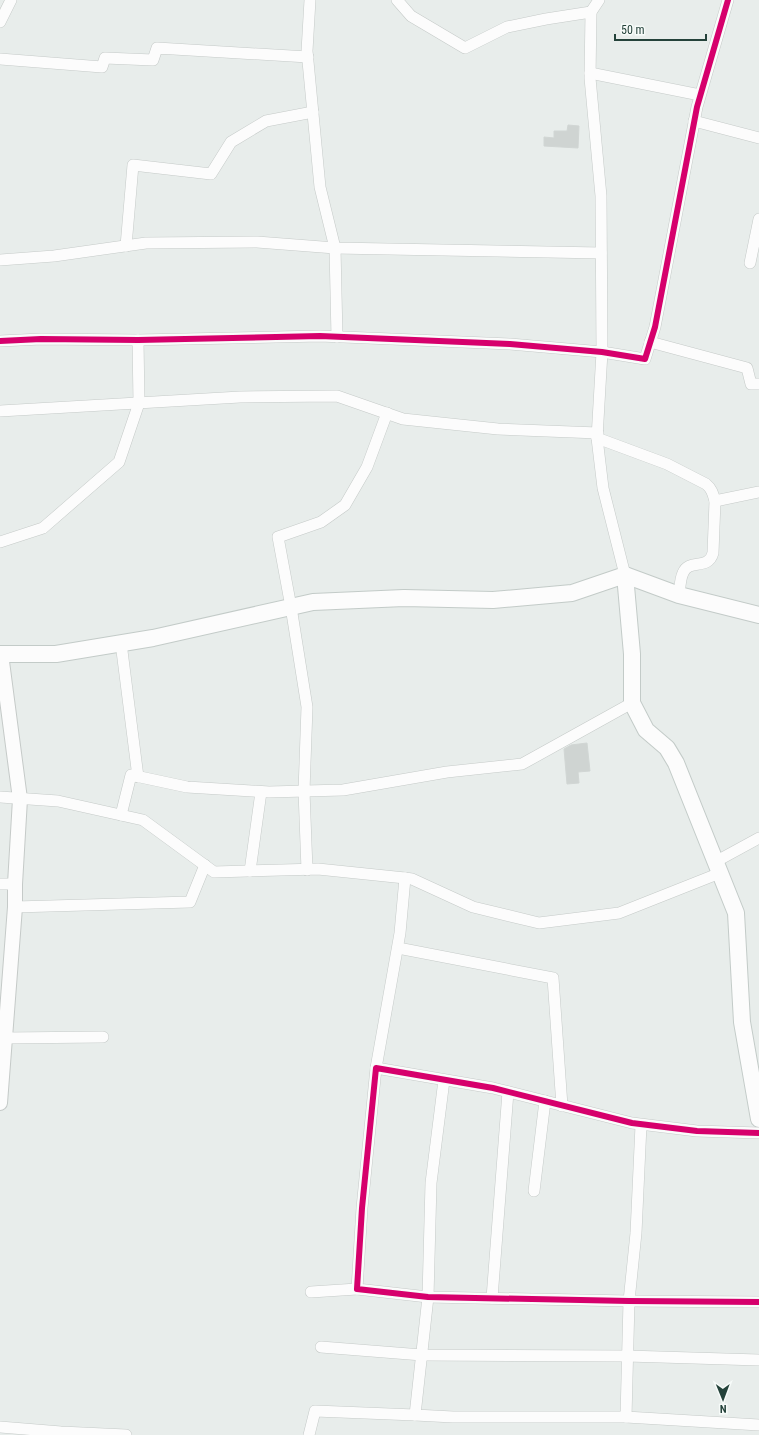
<svg xmlns="http://www.w3.org/2000/svg" width="759" height="1435" viewBox="0 0 759 1435" font-family="'Roboto Condensed',sans-serif">
	<rect width="100%" height="100%" fill="#e8edeb"/>
	<g fill="#cfd4d2" stroke="#d1d6d4">
		<polygon points="568,125 579,126 578,148 544,146 544,137 554,138 554,131 567,131"/>
		<polygon points="587,743 590,771 578,772 579,783 567,784 564,749 571,745"/>
	</g>
	<g fill="none" stroke-linecap="round" stroke-linejoin="round">
		<g stroke="#c5cac8" stroke-width="12">
			<g id="minor">
				<polyline points="310,0 307,51 320,187 335,248 337,337"/>
				<polyline points="397,0 411,16 465,48 507,27 546,19 591,12"/>
				<polyline points="599,0 591,12 590,78 601,196 602,352 597,438 603,488 625,575"/>
				<polyline points="0,22 11,0"/>
				<polyline points="0,59 102,67 105,58 153,60 157,48 308,57"/>
				<polyline points="590,73 700,95"/>
				<polyline points="694,121 759,138"/>
				<polyline points="126,246 133,165 211,174 231,142 266,121 313,112"/>
				<polyline points="0,260 54,256 146,243 257,242 335,248 601,253"/>
				<polyline points="750,263 759,219"/>
				<polyline points="0,341 41,339 138,340 320,336 510,344 602,352 645,359 655,327 697,107 728,0"/>
				<polyline points="650,342 747,368 751,384 759,384"/>
				<polyline points="0,411 240,397 337,396 403,419 498,429 598,433"/>
				<path d="M597,438L667,464L706,484C712,489 713,494 715,501L713,553C708,571 689,558 683,573C680,579 680,588 679,595"/>
				<polyline points="715,501 759,492"/>
				<polyline points="0,542 43,528 119,462 139,403 138,340"/>
				<polyline points="121,643 138,777"/>
				<polyline points="0,797 58,801 143,820 214,872 318,869 405,878 412,879 473,907 539,923 619,913 720,873"/>
				<polyline points="121,815 131,775 187,787 269,792 343,790 447,772 522,764 632,703"/>
				<polyline points="715,862 759,838"/>
				<polyline points="307,870 304,791 307,707 291,607 278,537 321,522 345,505 367,467 387,413"/>
				<polyline points="250,871 261,792"/>
				<polyline points="0,884 15,884"/>
				<polyline points="15,907 190,902 205,865"/>
				<polyline points="398,948 553,978 562,1106"/>
				<polyline points="5,1038 103,1037"/>
				<polyline points="376,1068 400,933 405,878"/>
				<polyline points="444,1080 431,1183 428,1297 415,1415 453,1417 626,1417"/>
				<polyline points="641,1125 636,1233 629,1301 626,1417 759,1425"/>
				<polyline points="759,1133 697,1131 632,1123 493,1088 376,1068 362,1208 357,1289 428,1297 629,1301 759,1302"/>
				<polyline points="534,1191 545,1101"/>
				<polyline points="311,1292 357,1289"/>
				<polyline points="492,1298 508,1092"/>
				<polyline points="321,1347 422,1355 627,1356 759,1360"/>
				<polyline points="0,1427 61,1432 126,1435"/>
				<polyline points="309,1435 315,1411 415,1415"/>
			</g>
		</g>
		<g stroke="#c5cac8" stroke-width="16">
			<polyline id="tertiary" points="0,1103 15,907 15,884 20,799 1,654"/>
		</g>
		<g stroke="#c3cbc8" stroke-width="18">
			<g id="secondary">
				<polyline points="625,575 632,654 632,703 646,730 667,748 676,763 736,913 742,1022 759,1119"/>
				<polyline points="0,654 56,654 153,638 313,602 404,598 493,600 572,593 625,575 679,595 759,615"/>
			</g>
		</g>
		<use href="#minor" stroke="#fcfcfc" stroke-width="11"/>
		<use href="#tertiary" stroke="#fcfcfc" stroke-width="14"/>
		<use href="#secondary" stroke="#fcfcfc" stroke-width="16"/>
		<g stroke="#f7fbf9" stroke-width="8">
			<g id="cycleway">
				<polyline points="0,341 41,339 138,340 320,336 510,344 602,352 645,359 655,327 697,107 728,0"/>
				<polyline points="759,1133 697,1131 632,1123 493,1088 376,1068 362,1208 357,1289 428,1297 629,1301 759,1302"/>
			</g>
		</g>
		<use href="#cycleway" stroke="#d6006c" stroke-width="6"/>
	</g>
	<g transform="translate(723 1399) rotate(179)" stroke="#f7fbf9" stroke-width="3" paint-order="stroke">
	<path d="M0-3L7 15L0 10L-7 15Z" fill="#24423a"/>
	<text y="-6" font-size="11" font-weight="bold" text-anchor="middle" fill="#24423a">N</text>
	</g>
	<path d="M615 34v6h91v-6" fill="none" stroke="#24423a" stroke-width="2"/>
	<text x="621" y="34" font-size="12" fill="#24423a" stroke="#f7fbf9" stroke-width="3" paint-order="stroke">50 m</text>
</svg>
